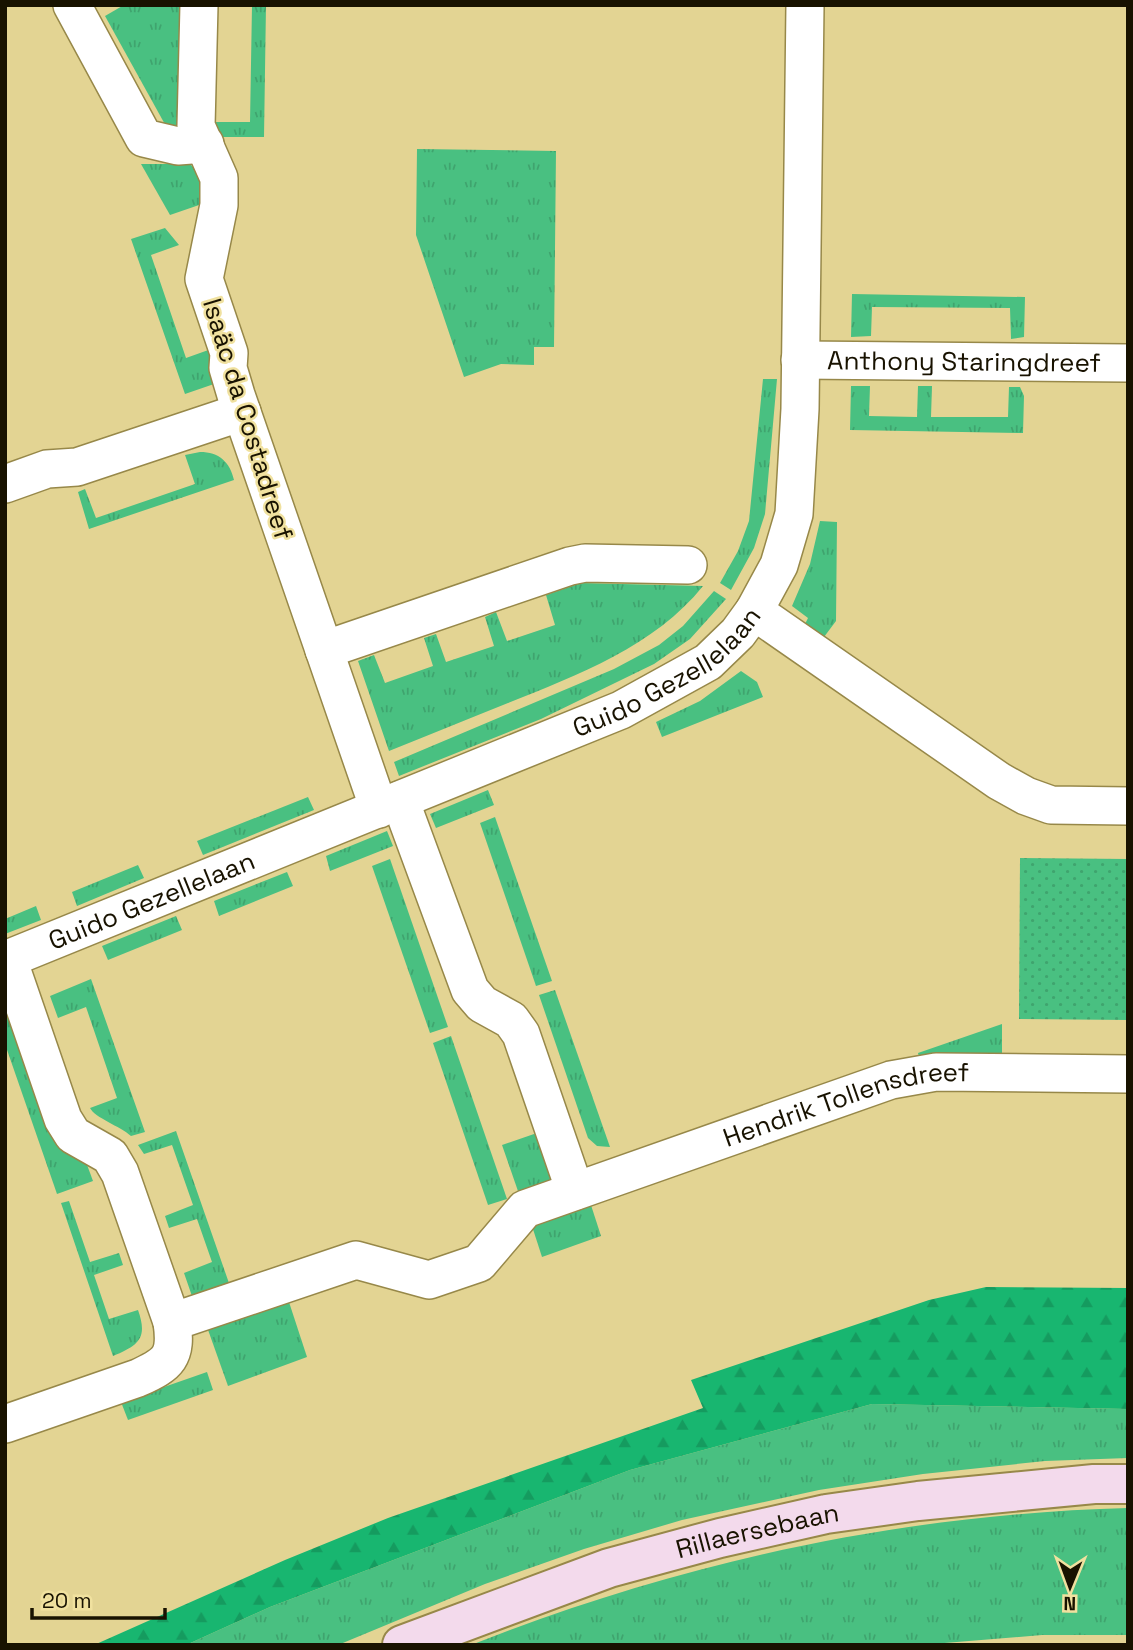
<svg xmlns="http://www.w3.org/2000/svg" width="1133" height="1650" viewBox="0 0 1133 1650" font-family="'Space Grotesk',sans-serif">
	<defs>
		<pattern id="grass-tufts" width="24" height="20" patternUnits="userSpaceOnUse" patternTransform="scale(1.75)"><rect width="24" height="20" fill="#49c081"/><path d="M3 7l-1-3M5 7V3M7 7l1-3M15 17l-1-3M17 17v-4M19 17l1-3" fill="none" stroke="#3fa46e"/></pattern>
		<pattern id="forest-firs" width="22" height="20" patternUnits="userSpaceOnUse" patternTransform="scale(1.75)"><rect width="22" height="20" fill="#18b670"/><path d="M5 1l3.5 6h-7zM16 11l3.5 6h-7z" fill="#159b5f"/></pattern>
		<pattern id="park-dots" width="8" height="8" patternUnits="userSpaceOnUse" patternTransform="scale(1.75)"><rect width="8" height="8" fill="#49c081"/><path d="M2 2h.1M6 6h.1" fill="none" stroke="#3fa46e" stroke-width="1.8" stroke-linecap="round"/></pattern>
	</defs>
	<rect width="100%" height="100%" fill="#e3d493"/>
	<g fill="url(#grass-tufts)">
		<polygon points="124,5 182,5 179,128 167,128 105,16"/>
		<polygon points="252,5 266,5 264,137 217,137 214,122 250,122"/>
		<polygon points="417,149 556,151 554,347 534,347 534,365 501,364 464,377 416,235"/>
		<polygon points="141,164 190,164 202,177 202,204 170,215"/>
		<polygon points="165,228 179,245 151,255 186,358 214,348 214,384 185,394 131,239"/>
		<polygon points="852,294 1025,297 1024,337 1011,339 1010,308 872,307 871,336 851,337"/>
		<polygon points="763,379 777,379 765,514 754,548 731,590 720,583 738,551 749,521"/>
		<polygon points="851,386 870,386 869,416 917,417 918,386 932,386 931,417 1008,417 1009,387 1020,387 1024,396 1023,433 850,430"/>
		<path d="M200,452C219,452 230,462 234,480L89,529L78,492L85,489L96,518L195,484L185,455Z"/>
		<polygon points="820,521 837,522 836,621 824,637 805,624 808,618 792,606 810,564"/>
		<path d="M581,583L703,586C655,646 578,675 508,703C468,719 429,735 389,751L358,661L374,655L385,683L433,666L424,638L436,634L446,662L494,646L485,617L496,612L507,641L555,625L546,595Z"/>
		<polygon points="714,591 726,599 690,639 654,664 541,719 399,776 394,762 614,669 659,645 683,626"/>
		<polygon points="741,671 757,682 763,697 662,737 656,722 700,701"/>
		<polygon points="488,790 494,805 436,828 430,814"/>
		<polygon points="308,797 314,810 203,855 197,841"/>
		<polygon points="495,817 552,981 536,986 480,823"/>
		<polygon points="387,831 393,846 330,871 326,856"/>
		<polygon points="390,859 448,1027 430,1033 372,866"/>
		<polygon points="138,865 144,878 77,906 72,892"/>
		<polygon points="287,872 293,886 219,916 214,901"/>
		<polygon points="36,906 41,920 5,934 5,919"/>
		<polygon points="176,916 182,930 108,960 102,946"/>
		<path d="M91,979L145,1132L131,1136C120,1126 95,1118 90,1108L117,1098L86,1007L58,1018L50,996Z"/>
		<polygon points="555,990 610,1147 597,1146 588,1138 539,995"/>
		<polygon points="8,1013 86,1162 93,1181 57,1194 5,1044 5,1014"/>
		<polygon points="1002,1024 1002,1056 919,1057 918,1053"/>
		<polygon points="451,1036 507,1199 488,1205 433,1043"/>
		<polygon points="176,1131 230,1286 193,1299 184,1273 212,1262 197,1219 169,1228 165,1216 193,1205 172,1145 144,1154 138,1145"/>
		<polygon points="534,1134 537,1135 554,1179 519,1194 502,1145"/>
		<path d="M69,1201L90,1262L119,1253L123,1265L94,1275L109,1319L138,1310C148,1338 139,1345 113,1356L61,1203Z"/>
		<polygon points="590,1202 601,1236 542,1257 531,1223"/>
		<polygon points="288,1299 307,1357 228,1386 207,1327"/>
		<polygon points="207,1372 213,1390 128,1420 121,1402"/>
		<polygon points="872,1404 1128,1409 1128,1458 1045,1461 923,1474 819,1490 682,1520 584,1549 485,1584 338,1645 186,1645 270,1607 630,1470"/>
		<path d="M1128,1508V1635H1042L920,1645H471C681,1562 901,1514 1128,1508Z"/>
	</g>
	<polygon fill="url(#forest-firs)" points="986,1287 1128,1288 1128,1409 872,1404 630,1470 270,1607 186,1645 94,1645 285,1560 388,1518 703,1408 691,1380 929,1300"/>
	<polygon fill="url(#park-dots)" points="1020,858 1128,859 1128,1020 1019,1019"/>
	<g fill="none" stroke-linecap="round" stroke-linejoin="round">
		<g stroke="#978849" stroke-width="40">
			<g id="street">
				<polyline points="72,5 144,138 178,146 205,144"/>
				<polyline points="199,5 196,126 219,178 219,205 204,279 229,353 228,368 236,395 379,809"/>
				<path id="s1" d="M800,360L1128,363"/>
				<polyline points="5,484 47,469 77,467 242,412"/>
				<polyline points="754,611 999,781 1026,796 1051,805 1128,806"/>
				<polyline points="324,650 570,566 585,563 688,565"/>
				<polyline points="400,800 470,990 482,1004 511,1020 521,1034 575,1191"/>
				<polyline points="8,959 63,1119 73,1135 110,1156 120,1173 172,1322"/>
				<path id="s2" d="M5,960L621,710L708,662L738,633L754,611L779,565L794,514L800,409L805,5"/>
				<path id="s3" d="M5,1424L138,1378C169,1364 177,1357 172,1322L356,1260L429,1280L479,1263L525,1209L891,1080L936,1072L1128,1074"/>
			</g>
		</g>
		<g stroke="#978849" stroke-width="42">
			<g id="secondary">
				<path id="s4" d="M402,1645L609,1568L720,1538L826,1514L918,1501L1094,1484H1128"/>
			</g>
		</g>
		<use href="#street" stroke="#fff" stroke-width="37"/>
		<use href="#secondary" stroke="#f3daec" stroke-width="38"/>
	</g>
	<g text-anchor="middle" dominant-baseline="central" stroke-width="5" stroke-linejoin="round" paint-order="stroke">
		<g font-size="26" fill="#181200" stroke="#f0e19f">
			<text stroke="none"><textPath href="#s1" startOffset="164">Anthony Staringdreef</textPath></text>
			<text transform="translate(248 419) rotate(73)">Isaäc da Costadreef</text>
			<text stroke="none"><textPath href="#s2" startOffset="724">Guido Gezellelaan</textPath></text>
			<text stroke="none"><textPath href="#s2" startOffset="158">Guido Gezellelaan</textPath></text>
			<text stroke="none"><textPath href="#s3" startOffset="947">Hendrik Tollensdreef</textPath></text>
			<text stroke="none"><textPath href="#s4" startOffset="374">Rillaersebaan</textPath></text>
		</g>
	</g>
	<rect width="1133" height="1650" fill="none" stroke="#181200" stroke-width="14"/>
	<g transform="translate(1070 1587) rotate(181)" stroke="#f0e19f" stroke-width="5" paint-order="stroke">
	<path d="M0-5L12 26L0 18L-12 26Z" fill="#181200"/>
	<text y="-10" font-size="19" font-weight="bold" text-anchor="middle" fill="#181200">N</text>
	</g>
	<path d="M32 1608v10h133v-10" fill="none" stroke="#181200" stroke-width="3.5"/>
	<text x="42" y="1608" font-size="21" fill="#181200" stroke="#f0e19f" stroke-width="5" paint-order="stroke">20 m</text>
</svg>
